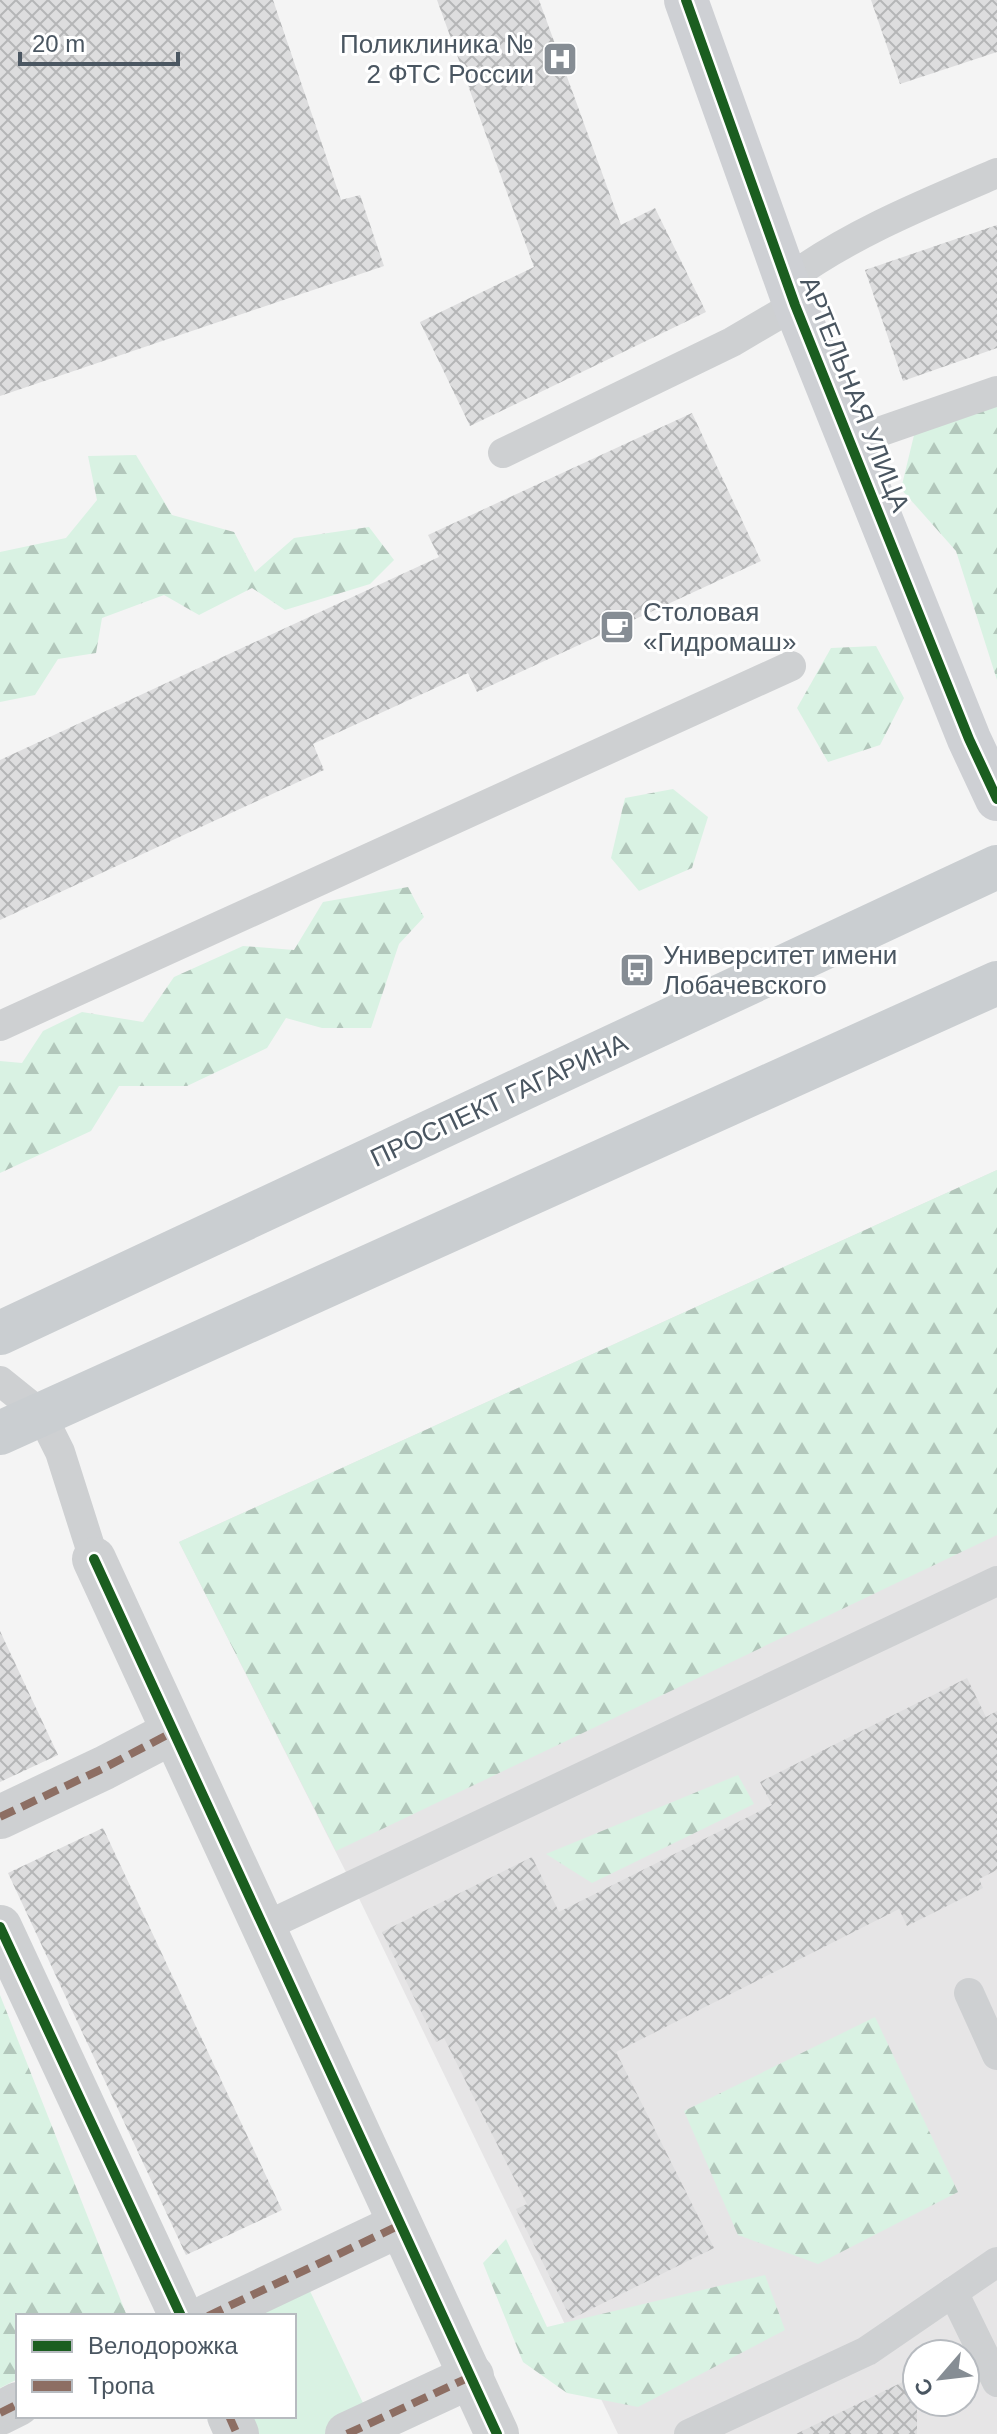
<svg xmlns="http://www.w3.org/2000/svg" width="997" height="2434" viewBox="0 0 997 2434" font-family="Helvetica,sans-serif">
	<defs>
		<pattern id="forest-firs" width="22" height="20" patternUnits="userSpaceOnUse" patternTransform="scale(2)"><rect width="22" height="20" fill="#d9f2e3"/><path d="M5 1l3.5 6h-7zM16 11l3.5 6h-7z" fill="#b2c7bb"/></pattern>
		<pattern id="building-cross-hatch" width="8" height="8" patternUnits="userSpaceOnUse" patternTransform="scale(2)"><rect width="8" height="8" fill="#ddddde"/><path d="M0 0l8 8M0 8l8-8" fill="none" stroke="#b5b6b7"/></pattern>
	</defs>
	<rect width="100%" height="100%" fill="#f4f4f4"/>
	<path fill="#e6e5e6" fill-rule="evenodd" d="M997,1170V2434H618L352,1884L179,1542ZM917,2354H965V2402H917Z"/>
	<polygon fill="#d9f2e3" points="301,2272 372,2422 347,2434 237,2434 229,2416 294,2416 294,2316 208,2316"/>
	<g fill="url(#forest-firs)">
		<polygon points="997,384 997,680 956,551 901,489 922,402"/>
		<polygon points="136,455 172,515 234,532 255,572 294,538 369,527 394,560 370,584 285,610 252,588 199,615 164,595 102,618 96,653 58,659 35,695 0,702 0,552 66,538 97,500 88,456"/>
		<polygon points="876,646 904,698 880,745 828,762 797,708 831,648"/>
		<polygon points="673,789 708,817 692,868 639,891 611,858 625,798"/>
		<polygon points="408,887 424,917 399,944 371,1028 322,1028 286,1018 267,1048 187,1086 119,1086 91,1131 0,1173 0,1061 22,1063 43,1031 82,1012 143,1022 174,977 243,946 294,950 323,902"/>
		<polygon points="997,1170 997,1535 336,1851 179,1542"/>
		<polygon points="738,1775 754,1804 592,1883 546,1854"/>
		<polygon points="0,1995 127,2316 18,2316 18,2379 0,2388"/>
		<polygon points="875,2017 958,2192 818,2264 738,2235 684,2111"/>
		<polygon points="506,2239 547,2327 765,2275 785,2330 638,2407 567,2393 523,2362 483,2263"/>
	</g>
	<g fill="url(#building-cross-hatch)">
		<polygon points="0,0 273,0 341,200 360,195 384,266 0,396"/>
		<polygon points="437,0 539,0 621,225 655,208 706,312 470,426 420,322 534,267"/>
		<polygon points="871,0 997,0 997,52 900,84"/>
		<polygon points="997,225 997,348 903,381 865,270"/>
		<polygon points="692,413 761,561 477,692 468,673 313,744 324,770 0,920 0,760 439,557 428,535"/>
		<polygon points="0,1631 58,1755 0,1782"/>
		<polygon points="967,1678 986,1717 997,1711 997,1870 979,1879 983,1888 907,1926 899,1909 616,2052 714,2248 571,2319 516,2209 527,2204 444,2038 436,2042 382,1932 532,1857 559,1912 772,1805 760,1782"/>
		<polygon points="103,1828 282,2210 186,2255 8,1873"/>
		<polygon points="917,2375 917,2434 796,2434"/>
	</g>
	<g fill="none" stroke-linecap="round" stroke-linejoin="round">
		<g stroke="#ced0d2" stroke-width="30">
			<path d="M786,281C850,234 924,204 997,173"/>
			<polyline points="850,442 997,391"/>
			<polyline points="503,453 732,342 795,305"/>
			<polyline points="0,1026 791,666"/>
			<polyline points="0,1381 41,1414 60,1452 94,1559"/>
			<polyline points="264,1927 997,1581"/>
			<polyline points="969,1993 997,2055"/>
			<polyline points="953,2292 997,2382"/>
			<polyline points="689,2434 867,2351 997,2262"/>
		</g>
		<g stroke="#ced0d2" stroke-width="44">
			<polyline points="94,1559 497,2434"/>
			<polyline points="0,1817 104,1768 173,1732"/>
			<polyline points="0,1927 181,2316"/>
			<polyline points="208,2316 400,2225"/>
			<polyline points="0,2413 18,2404"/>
			<polyline points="229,2416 237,2434"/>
			<polyline points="347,2434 472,2376"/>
		</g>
		<polyline stroke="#ced0d4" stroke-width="44" points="686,0 795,305 969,739 997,799"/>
		<g stroke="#caced1" stroke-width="44">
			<polyline points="0,1333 997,867"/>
			<polyline points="0,1433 997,983"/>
		</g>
		<g stroke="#8d6e63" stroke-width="8" stroke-dasharray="16 8" stroke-linecap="butt">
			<polyline points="0,1817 104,1768 173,1732"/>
			<polyline points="208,2316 400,2225"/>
			<polyline points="0,2413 18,2404"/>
			<polyline points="229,2416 237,2434"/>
			<polyline points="347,2434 472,2376"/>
		</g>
		<g stroke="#fff" stroke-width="15">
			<g id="cycleway">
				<polyline points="686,0 795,305 969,739 997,799"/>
				<polyline points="94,1559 497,2434"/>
				<polyline points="0,1927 181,2316"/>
			</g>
		</g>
		<use href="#cycleway" stroke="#1b5e20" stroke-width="10"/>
	</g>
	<defs>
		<g id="hospital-square" transform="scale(1.8)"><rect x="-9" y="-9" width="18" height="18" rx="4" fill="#868d94" stroke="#fff"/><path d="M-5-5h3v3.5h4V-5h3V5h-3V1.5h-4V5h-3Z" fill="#fff"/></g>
		<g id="cafe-square" transform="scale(1.8)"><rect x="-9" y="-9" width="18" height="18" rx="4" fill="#868d94" stroke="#fff"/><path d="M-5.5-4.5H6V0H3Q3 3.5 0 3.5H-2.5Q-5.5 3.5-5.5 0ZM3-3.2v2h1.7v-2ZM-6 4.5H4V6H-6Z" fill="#fff"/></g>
		<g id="bus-square" transform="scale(1.8)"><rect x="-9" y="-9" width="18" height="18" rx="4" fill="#868d94" stroke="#fff"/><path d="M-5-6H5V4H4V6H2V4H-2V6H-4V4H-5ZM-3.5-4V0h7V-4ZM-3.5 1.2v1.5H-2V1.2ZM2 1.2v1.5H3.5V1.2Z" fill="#fff"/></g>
	</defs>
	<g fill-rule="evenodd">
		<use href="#hospital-square" x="560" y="59"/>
		<use href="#cafe-square" x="617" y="627"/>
		<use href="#bus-square" x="637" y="970"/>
	</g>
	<g text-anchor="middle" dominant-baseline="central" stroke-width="6" stroke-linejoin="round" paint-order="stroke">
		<g font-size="26" fill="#4a5661" stroke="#fff" text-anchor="start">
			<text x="534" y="44" text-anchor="end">Поликлиника №<tspan x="534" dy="30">2 ФТС России</tspan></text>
			<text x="643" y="612">Столовая<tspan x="643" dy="30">«Гидромаш»</tspan></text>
			<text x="663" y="955">Университет имени<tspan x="663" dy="30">Лобачевского</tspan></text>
		</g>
		<g font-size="26" fill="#4a5661" stroke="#fff">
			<text transform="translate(855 394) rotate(68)">АРТЕЛЬНАЯ УЛИЦА</text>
			<text transform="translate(499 1100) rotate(-25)">ПРОСПЕКТ ГАГАРИНА</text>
		</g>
	</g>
	<rect x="16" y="2314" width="280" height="104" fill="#ffffff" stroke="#b7bbc0" stroke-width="2"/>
	<rect x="32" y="2340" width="40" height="12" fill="#1b5e20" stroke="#b7bbc0" stroke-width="2"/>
	<text x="88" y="2354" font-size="24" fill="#4a5661">Велодорожка</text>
	<rect x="32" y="2380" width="40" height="12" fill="#8d6e63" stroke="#b7bbc0" stroke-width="2"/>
	<text x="88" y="2394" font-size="24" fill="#4a5661">Тропа</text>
	<g transform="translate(941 2378) rotate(242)"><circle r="38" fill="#ffffff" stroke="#b7bbc0" stroke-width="2"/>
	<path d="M0-6L14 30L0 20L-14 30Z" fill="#868d94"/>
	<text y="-12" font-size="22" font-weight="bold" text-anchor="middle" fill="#4a5661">С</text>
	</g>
	<path d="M20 52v12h158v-12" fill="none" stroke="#4a5661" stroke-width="4"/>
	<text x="32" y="52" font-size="24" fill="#4a5661" stroke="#ffffff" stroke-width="6" paint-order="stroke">20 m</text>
</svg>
